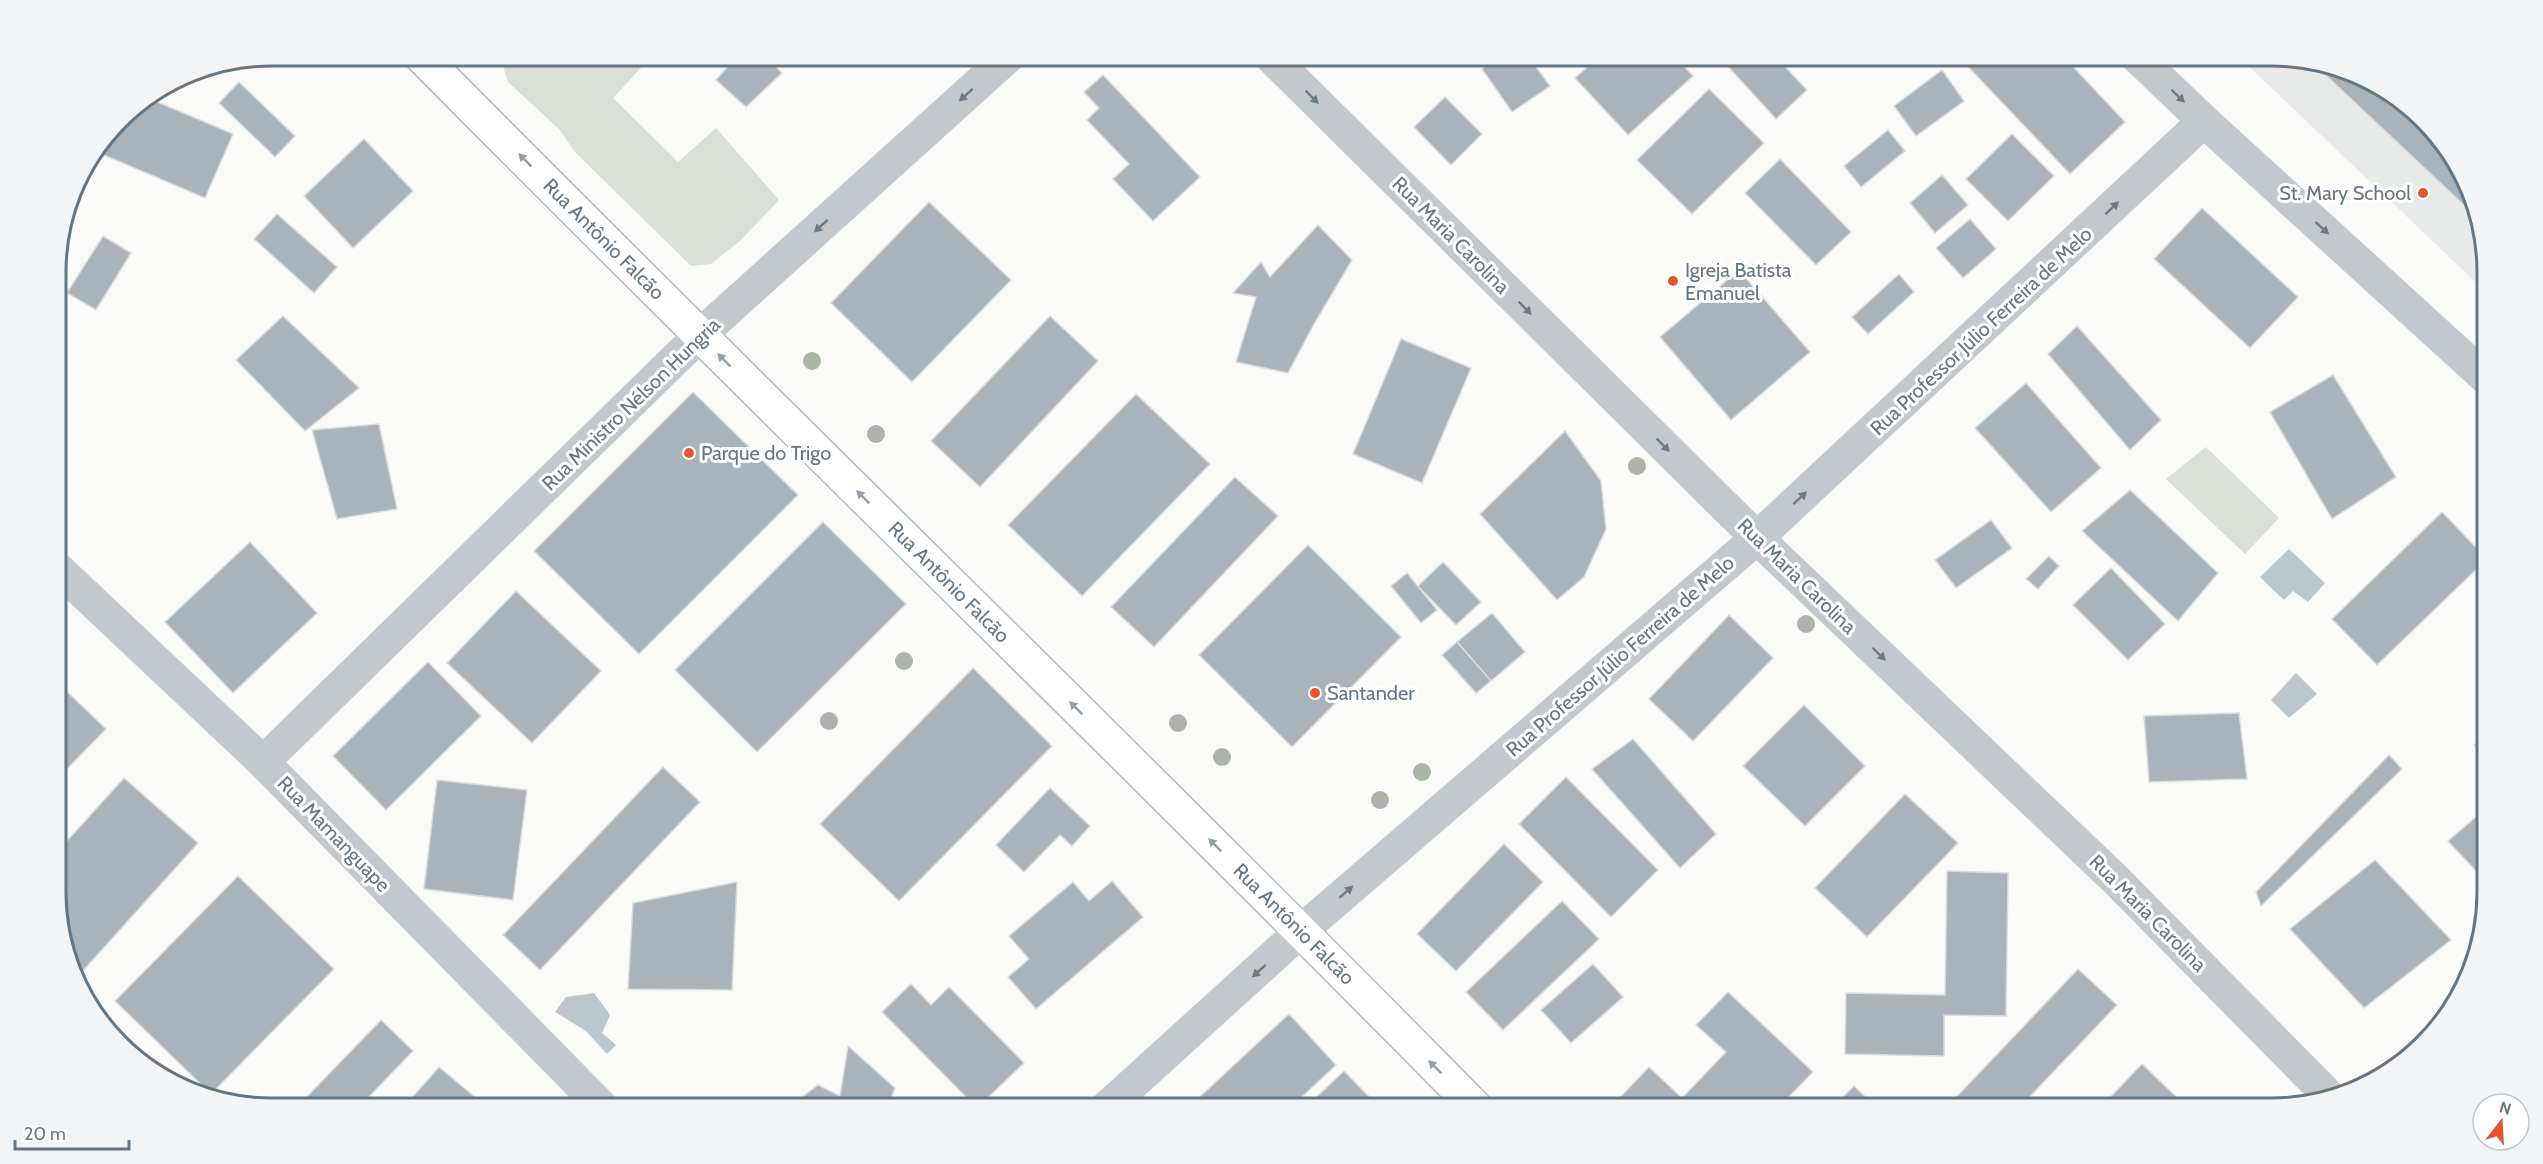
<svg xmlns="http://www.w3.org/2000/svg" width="2543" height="1164" viewBox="0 0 2543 1164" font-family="Cabin,sans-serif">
	<rect width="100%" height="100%" fill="#fafaf8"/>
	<polygon fill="#e8e9e9" points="2238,56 2271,56 2354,72 2443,141 2486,244 2486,292"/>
	<g fill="#dadfd7">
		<polygon points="506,56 652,56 613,98 678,162 716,128 779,200 741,240 711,264 691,266 575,152 559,129 508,82 503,66"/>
		<polygon points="2206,447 2279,518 2245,554 2166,479"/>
	</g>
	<g fill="#bbc7cb">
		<polygon points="2289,549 2325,583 2308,602 2293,591 2284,600 2260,577"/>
		<polygon points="2296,673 2317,694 2289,718 2271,700"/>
		<polygon points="594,993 610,1015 602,1033 616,1045 607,1054 586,1031 555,1012 566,997"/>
	</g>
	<g fill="#aab3b9" stroke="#dcdcda" stroke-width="1.5">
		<polygon points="737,56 765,56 782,73 746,107 716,80"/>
		<polygon points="1501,56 1528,56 1550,86 1512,112 1482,69"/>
		<polygon points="1600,56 1674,56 1693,76 1628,135 1575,78"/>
		<polygon points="1731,56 1775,56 1807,90 1776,119 1724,62"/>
		<polygon points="1958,56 2063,56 2125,122 2070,174"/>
		<polygon points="2314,64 2354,72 2443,141 2470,206 2467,208"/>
		<polygon points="220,66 209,76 203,69"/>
		<polygon points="1942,70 1964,101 1916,136 1894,106"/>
		<polygon points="1103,75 1200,177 1153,221 1113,179 1129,164 1087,120 1099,108 1084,92"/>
		<polygon points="239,82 295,136 275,157 219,103"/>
		<polygon points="1709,89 1764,143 1692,214 1637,160"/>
		<polygon points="1445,97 1482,134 1451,165 1414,127"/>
		<polygon points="148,98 233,134 205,198 104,155 116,127 129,110"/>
		<polygon points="1888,130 1905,151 1861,187 1844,166"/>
		<polygon points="2012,134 2054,176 2008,221 1966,179"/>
		<polygon points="364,139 413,191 353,248 304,196"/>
		<polygon points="1780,159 1851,232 1816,265 1745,193"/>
		<polygon points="1942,175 1968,205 1935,233 1910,203"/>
		<polygon points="929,202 1011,280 912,382 831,303"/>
		<polygon points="2202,208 2298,297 2250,348 2154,259"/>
		<polygon points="277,214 337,267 314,293 254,239"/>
		<polygon points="1970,219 1996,249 1963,278 1936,248"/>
		<polygon points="1318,225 1352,260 1314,324 1288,373 1236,362 1256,297 1233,293 1261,262 1270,277"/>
		<polygon points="103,236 131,253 96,310 67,293"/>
		<polygon points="1739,270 1810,352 1731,420 1660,337"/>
		<polygon points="1899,274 1914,292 1868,334 1852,317"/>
		<polygon points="283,316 359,388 305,431 236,360"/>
		<polygon points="1050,316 1098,361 980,487 931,441"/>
		<polygon points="2077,326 2161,420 2130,450 2048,354"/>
		<polygon points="1401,339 1471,368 1422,483 1353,454"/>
		<polygon points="2333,375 2396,477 2332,519 2270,412"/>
		<polygon points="2026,383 2101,468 2051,512 1975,428"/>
		<polygon points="693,392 798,495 639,654 534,551"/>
		<polygon points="1136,394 1210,464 1082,596 1008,525"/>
		<polygon points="379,424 397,509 337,519 312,430"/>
		<polygon points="1565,431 1601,481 1606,529 1584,577 1557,600 1480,514"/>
		<polygon points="1235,477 1278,516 1154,647 1111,607"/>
		<polygon points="2130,490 2218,573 2178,621 2082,531"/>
		<polygon points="2442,512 2487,559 2377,665 2332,619"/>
		<polygon points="1991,520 2012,548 1956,588 1935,560"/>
		<polygon points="823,522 906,604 757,752 675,670"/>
		<polygon points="250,542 317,613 233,693 165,622"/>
		<polygon points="1308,545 1401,637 1292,747 1199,655"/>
		<polygon points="2049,556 2059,566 2038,589 2026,579"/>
		<polygon points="1443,562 1481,602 1456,625 1418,586"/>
		<polygon points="2111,568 2165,624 2128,660 2073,605"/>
		<polygon points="1407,573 1437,610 1421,623 1391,586"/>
		<polygon points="516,591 601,671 532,743 447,663"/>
		<polygon points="1492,613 1525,652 1491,681 1457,642"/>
		<polygon points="1729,615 1773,658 1693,741 1649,699"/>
		<polygon points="1457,642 1491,681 1476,693 1442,655"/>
		<polygon points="428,662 481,716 386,810 333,756"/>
		<polygon points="973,668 1052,746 899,901 820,824"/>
		<polygon points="57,682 106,729 57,779"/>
		<polygon points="1804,705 1865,766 1805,826 1743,766"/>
		<polygon points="2239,713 2247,779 2149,782 2144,716"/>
		<polygon points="2487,733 2487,760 2474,745"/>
		<polygon points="1633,739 1716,834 1680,868 1592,769"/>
		<polygon points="2389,755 2402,769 2261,906 2256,892"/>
		<polygon points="663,767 700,802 540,970 503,935"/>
		<polygon points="1566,777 1658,870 1611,917 1519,824"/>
		<polygon points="124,778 198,843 80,974 57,920 57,852"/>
		<polygon points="437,780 527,790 513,900 424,889"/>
		<polygon points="1050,788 1090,826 1072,846 1060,835 1024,872 996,845"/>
		<polygon points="1905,794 1958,843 1867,937 1815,888"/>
		<polygon points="2477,816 2487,826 2487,861 2476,871 2448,841"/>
		<polygon points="1504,844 1543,882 1456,971 1417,934"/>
		<polygon points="2375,860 2451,940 2364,1008 2290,929"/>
		<polygon points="1947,871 2008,873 2006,1016 1944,1015 1944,1056 1845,1054 1846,993 1945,995"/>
		<polygon points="238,876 334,969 211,1094 115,1001"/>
		<polygon points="1112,881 1143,917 1036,1009 1008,977 1029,959 1009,936 1073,882 1089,901"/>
		<polygon points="737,882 732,990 628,989 633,903"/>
		<polygon points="1562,901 1599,939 1503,1030 1466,992"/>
		<polygon points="1593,964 1623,997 1571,1043 1541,1010"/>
		<polygon points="2078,969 2117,1005 2019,1108 1946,1108"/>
		<polygon points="911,984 931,1005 949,987 1024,1063 977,1108 882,1012"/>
		<polygon points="1728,992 1813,1072 1778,1108 1610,1108 1649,1067 1682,1098 1726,1052 1696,1025"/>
		<polygon points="1289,1014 1336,1065 1290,1108 1191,1108 1190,1106"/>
		<polygon points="381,1020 413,1051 358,1108 296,1108"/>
		<polygon points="848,1046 895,1088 887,1108 788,1108 818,1085 840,1096"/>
		<polygon points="2142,1064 2188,1108 2100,1108"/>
		<polygon points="439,1067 488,1108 403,1108"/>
		<polygon points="1344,1071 1380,1108 1305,1108"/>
		<polygon points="1854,1086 1877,1108 1832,1108"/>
	</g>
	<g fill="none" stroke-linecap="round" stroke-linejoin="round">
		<g stroke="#b3babf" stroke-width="36">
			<path id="secondary" d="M421,56C770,409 1128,754 1476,1108"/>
		</g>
		<g stroke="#c3c8cc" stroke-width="33">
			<polyline points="1270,56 1757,538 2116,880 2327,1094"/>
			<polyline points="2136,56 2204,121 2486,378"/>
			<polyline points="57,568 263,762 603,1108"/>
			<polyline points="263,762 700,335 1009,56"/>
			<polyline points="1106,1108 1301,931 1757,538 2204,121"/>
		</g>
		<use href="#secondary" stroke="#fff" stroke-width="33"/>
	</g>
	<g fill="#aab4a7">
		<circle cx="812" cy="361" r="9"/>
		<circle cx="876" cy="434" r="9"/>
		<circle cx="1637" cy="466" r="9"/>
		<circle cx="1806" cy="624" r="9"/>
		<circle cx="904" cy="661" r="9"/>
		<circle cx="829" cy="721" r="9"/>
		<circle cx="1178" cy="723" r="9"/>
		<circle cx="1222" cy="757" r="9"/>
		<circle cx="1422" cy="772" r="9"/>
		<circle cx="1380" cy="800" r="9"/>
	</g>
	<defs><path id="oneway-solid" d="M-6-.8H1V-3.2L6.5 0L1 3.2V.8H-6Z" transform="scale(1.5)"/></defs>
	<g fill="#6a7a87">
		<use href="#oneway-solid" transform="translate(966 95) rotate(138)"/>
		<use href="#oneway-solid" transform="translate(2178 96) rotate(44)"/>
		<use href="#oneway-solid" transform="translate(1312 97) rotate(45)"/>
		<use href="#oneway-solid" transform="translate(2112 208) rotate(-43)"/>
		<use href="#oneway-solid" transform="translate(821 226) rotate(138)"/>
		<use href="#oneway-solid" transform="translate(2322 228) rotate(42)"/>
		<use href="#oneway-solid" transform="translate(1525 308) rotate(45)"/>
		<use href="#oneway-solid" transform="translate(1663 445) rotate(45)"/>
		<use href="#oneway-solid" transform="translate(1800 498) rotate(-43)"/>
		<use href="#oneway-solid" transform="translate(1879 654) rotate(44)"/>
		<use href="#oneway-solid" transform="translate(1346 892) rotate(-41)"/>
		<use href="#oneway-solid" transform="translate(1259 971) rotate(138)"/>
	</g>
	<g fill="#939fa8">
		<use href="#oneway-solid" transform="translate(525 160) rotate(-135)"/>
		<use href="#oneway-solid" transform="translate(724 360) rotate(-135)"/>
		<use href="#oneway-solid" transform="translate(863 497) rotate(-135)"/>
		<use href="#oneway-solid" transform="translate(1076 708) rotate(-135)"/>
		<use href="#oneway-solid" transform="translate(1215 845) rotate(-135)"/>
		<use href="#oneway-solid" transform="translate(1435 1067) rotate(-135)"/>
	</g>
	<g fill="#e4572e" stroke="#fff" stroke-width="2">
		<circle cx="2423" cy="193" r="6"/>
		<circle cx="1673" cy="281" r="6"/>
		<circle cx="689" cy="453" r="6"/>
		<circle cx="1315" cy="693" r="6"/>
	</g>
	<g text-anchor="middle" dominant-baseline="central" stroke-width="6" stroke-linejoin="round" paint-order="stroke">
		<g font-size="20" fill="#657683" stroke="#fff" text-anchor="start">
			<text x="2411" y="193" text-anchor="end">St. Mary School</text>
			<text x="1685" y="270">Igreja Batista<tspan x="1685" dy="23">Emanuel</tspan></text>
			<text x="701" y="453">Parque do Trigo</text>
			<text x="1327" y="693">Santander</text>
		</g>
		<g font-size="20" fill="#657683" stroke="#fff">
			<text transform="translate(1451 235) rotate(45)">Rua Maria Carolina</text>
			<text transform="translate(604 239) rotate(45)">Rua Antônio Falcão</text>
			<text transform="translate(1981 331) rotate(-43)">Rua Professor Júlio Ferreira de Melo</text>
			<text transform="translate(631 404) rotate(-44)">Rua Ministro Nélson Hungria</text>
			<text transform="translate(1797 576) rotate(44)">Rua Maria Carolina</text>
			<text transform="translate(949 582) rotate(45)">Rua Antônio Falcão</text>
			<text transform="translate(1620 656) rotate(-41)">Rua Professor Júlio Ferreira de Melo</text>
			<text transform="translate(334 834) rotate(46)">Rua Mamanguape</text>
			<text transform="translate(2148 913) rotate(45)">Rua Maria Carolina</text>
			<text transform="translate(1294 924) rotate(45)">Rua Antônio Falcão</text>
		</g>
	</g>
	<path d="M0 0H2543V1164H0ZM272 66H2271A206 206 0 0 1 2477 272V892A206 206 0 0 1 2271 1098H272A206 206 0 0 1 66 892V272A206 206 0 0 1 272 66Z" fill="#f3f4f5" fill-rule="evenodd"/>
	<path fill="none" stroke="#657683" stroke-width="3" d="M272 66H2271A206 206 0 0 1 2477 272V892A206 206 0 0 1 2271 1098H272A206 206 0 0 1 66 892V272A206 206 0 0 1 272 66Z"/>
	<g transform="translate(2501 1122) rotate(17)"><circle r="28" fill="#ffffff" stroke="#c1c8cd" stroke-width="1.5"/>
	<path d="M0-4.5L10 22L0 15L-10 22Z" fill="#e4572e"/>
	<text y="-9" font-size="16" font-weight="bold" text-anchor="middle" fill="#657683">N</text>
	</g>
	<path d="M15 1140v9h114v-9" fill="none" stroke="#657683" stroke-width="3"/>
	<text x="24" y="1140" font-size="18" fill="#657683" stroke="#ffffff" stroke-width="4.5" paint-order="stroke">20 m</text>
</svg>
